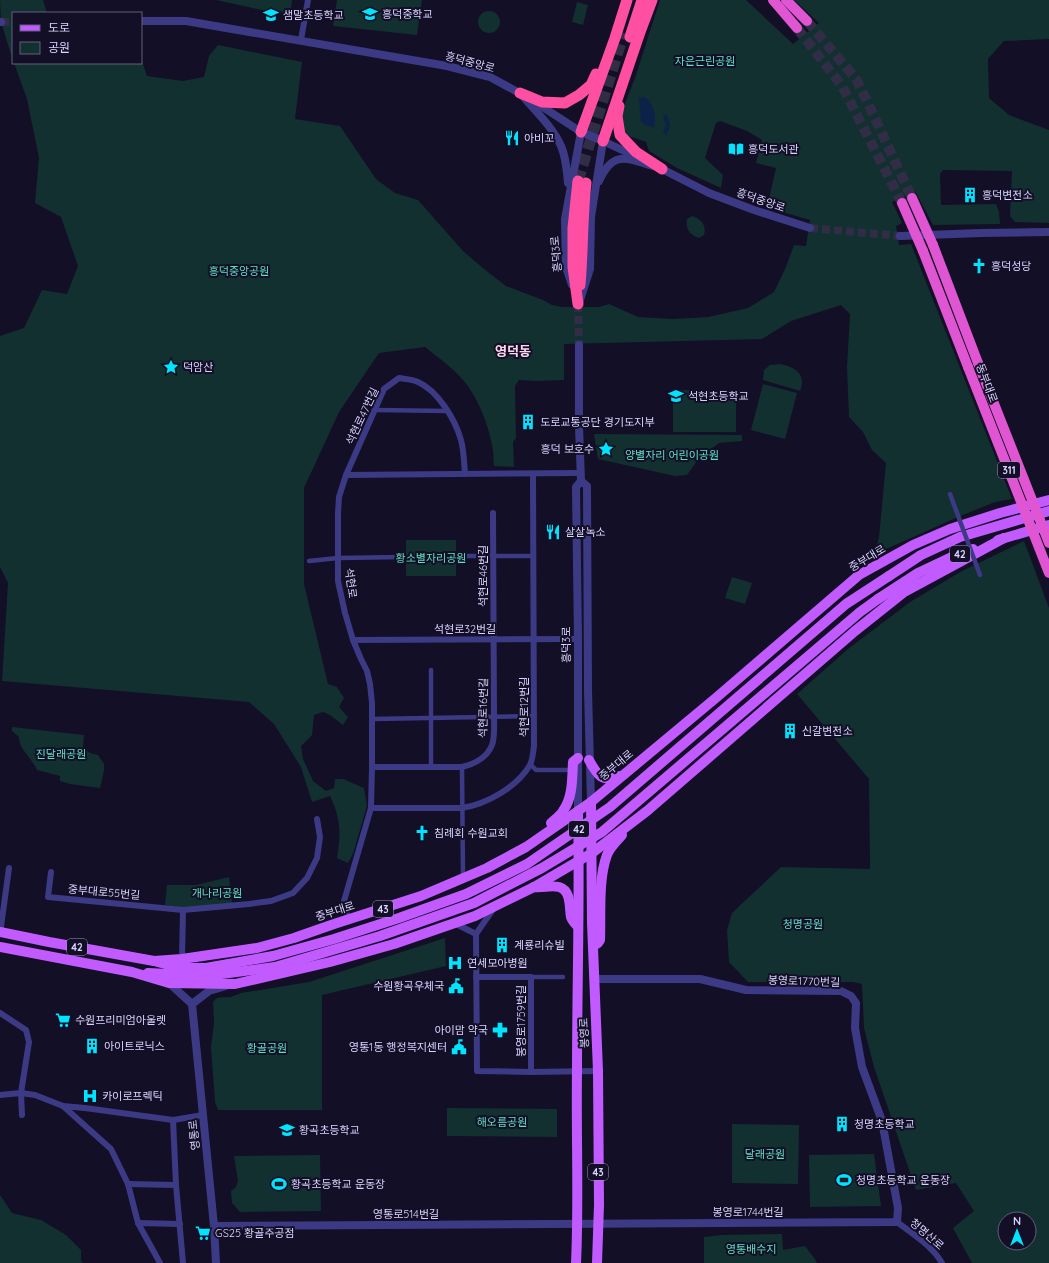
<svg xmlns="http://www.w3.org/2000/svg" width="1049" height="1263" viewBox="0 0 1049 1263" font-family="Quicksand,'Noto Sans KR',sans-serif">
	<rect width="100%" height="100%" fill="#130f26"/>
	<g fill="#12302f" fill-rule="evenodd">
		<polygon points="0,0 43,0 47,13 13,13 13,61 1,22"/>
		<polygon points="216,0 292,0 290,16"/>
		<polygon points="337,0 422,0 417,35 333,26"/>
		<path d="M660,0H746L793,44L819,23L794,0H1049V39L1004,41L988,59L989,98L1009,115L1049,130V223L1015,222L1010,216L1012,171L943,170L940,174L941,205L996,204L999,212L1000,224L933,225L915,191L892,202L902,223L896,226L899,245L911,244L1012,499L995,502L958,517L875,554L879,537L886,463L872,450L863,432L849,417L847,367L850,314L841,305L791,321L762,339L564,344V380L536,381L519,380L515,386L516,438L513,442L514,467L494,466C493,459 494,452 492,445C488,424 479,401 467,385C456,370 440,359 425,347L379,353L339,412L304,488V584L328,684L337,687L344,698L339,707L348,717L343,725L330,715L323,712L314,715L312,735L301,746L303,759L313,781L326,791L334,788L335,779H343L364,788L367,806L353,854L348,863L337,858C341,834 341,819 330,796L312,802L301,767L274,724L249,702L2,681L8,583L0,567V336L24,328L42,290L67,294L78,266L61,217L35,203L39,158L27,99L14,63H141V58L147,76L183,81L204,77L209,56L218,45L302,62L295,119L340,126L376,179L395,193L418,200L463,251L484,269L506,286L543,300L552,305L562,307H599L609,304L638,317L672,319L708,317L748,308L774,292L786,267L794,245L806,246L810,220L779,211L768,203L776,168L756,163L762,140L747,131L720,121L716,123L705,158L723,175L721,188L677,168L649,151L646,142L623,134L620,116L635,78Z"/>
		<polygon points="577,2 588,5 583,25 572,22"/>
		<circle cx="489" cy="22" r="11"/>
		<path d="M692,216C701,219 707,225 704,235L699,238C690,235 685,229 687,219Z"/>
		<path d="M779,364C794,366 807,374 800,391L763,380L764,370L770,365Z"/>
		<polygon points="763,384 797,393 785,439 751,430"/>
		<polygon points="673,390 736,391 736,432 673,432"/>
		<polygon points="594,434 742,435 742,441 719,443 699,458 687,475 675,476 598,459"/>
		<rect x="406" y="540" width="50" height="36"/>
		<path d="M1024,541L1049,608V1263H972L953,1228L974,1211L956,1183L916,1190L874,1067L864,1028L862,984L853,982H748L729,962L727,930L732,913L781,867L870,869L869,779L797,694L848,649L910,602L962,571ZM1005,1219H1029V1243H1005Z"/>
		<polygon points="732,577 752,583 745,604 725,598"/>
		<path d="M12,727L84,735L83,747L90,753L98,755L104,764V771L100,788L70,784L60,781V776L37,770C33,760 18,748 19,737L12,731Z"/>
		<polygon points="229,877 232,903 183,908 165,905 167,885 196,885"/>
		<path d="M445,938L446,966L322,995V1110H218L215,1102L211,1047L214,1023L213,1002C217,995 224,998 231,997C234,996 238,994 241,993L309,982Z"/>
		<polygon points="447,1108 557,1109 557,1137 447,1136"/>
		<polygon points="732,1124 799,1125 798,1184 732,1183"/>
		<polygon points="874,1154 881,1206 810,1207 809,1155"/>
		<polygon points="320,1155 321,1211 240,1212 232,1203 231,1191 236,1187 238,1181 234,1156"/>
		<polygon points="0,1195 12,1213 41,1220 66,1235 81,1250 81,1261 83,1263 0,1263"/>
		<polygon points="782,1234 783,1250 805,1246 815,1259 817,1263 704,1263 704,1237 722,1235"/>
	</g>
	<g fill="#0c2248">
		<path d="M644,97L648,99C655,110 656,116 654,128L645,125L641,122L639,98Z"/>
		<path d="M666,114C672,122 670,128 666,136L663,132L666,125L663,117Z"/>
	</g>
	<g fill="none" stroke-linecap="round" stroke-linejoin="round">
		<g stroke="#312d47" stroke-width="8" stroke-dasharray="8 4" stroke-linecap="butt">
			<polyline points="1,22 13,22"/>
			<polyline points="810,228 900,236"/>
			<polyline points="578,304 579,345"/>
		</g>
		<g stroke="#312d47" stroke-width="10" stroke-dasharray="10 5" stroke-linecap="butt">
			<polyline points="807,21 856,79 866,99 912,198"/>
			<polyline points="797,28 842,86 902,203"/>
		</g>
		<polyline stroke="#312d47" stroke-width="11" stroke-dasharray="11 5.5" stroke-linecap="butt" points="578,181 624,33"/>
		<g stroke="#3d3a85" stroke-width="4.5">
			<polyline points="375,410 447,411"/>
			<polyline points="460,556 533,556"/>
			<polyline points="309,561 338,558 402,557"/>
			<polyline points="431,670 431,767"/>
			<polyline points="372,719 534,716"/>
			<polyline points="530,764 536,770 572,770"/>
			<polyline points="462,767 463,878"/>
			<polyline points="531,977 563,977"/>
		</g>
		<g stroke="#3d3a85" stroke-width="6">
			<polyline points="301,40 308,0"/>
			<path d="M346,475L384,389L399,378C405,379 412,379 418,382C438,391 455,419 461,440C464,451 464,463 465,474"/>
			<polyline points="353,640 578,639"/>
			<path d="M372,767H462C474,764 487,758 492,745C495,737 494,726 494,717L493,513"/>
			<path d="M371,808H462C487,804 517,787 530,765C533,759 533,752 534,746L533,474"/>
			<polyline points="51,872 48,897 183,910 249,904 271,901 293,893 307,878 317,858 320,837 317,819"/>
			<polyline points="348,919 344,901 371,808 372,767 372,703 370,684 367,671 361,659 353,640 345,613 338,581 338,513 339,497 346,475 581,473"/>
			<polyline points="454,923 476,934"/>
			<polyline points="0,934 9,868"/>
			<polyline points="476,934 477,1071 531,1072 598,1071"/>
			<polyline points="476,934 494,908"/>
			<polyline points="182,959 183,910"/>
			<polyline points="476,977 531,977 531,1072"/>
			<polyline points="0,1013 26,1030 29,1042 21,1093 22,1115"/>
			<polyline points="0,1095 21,1093 35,1095 63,1106 85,1108 173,1120 203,1115"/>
			<polyline points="63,1106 111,1149 128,1184 138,1223 160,1263"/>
			<polyline points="173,1120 176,1185 183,1263"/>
			<polyline points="128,1184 176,1185"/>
			<path d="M897,1222C913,1234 932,1246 942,1263"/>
			<polyline points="138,1223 180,1224"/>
		</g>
		<g stroke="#3d3a85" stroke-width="8">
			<polyline points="141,21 186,21 447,66 490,77 523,95"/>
			<polyline points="0,22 1,22"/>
			<path d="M521,94C534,110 553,127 561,146C566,157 567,171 568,183"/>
			<polyline points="535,102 581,132 603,141 639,158"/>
			<polyline points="658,167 709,193 754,210 810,228"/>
			<path d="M599,181C613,150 626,158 653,166"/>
			<polyline points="900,236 981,233 1049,232"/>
			<polyline points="572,285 566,267 565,219 581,132"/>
			<polyline points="579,303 590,269 591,217 603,141"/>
			<polyline points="581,481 587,486 588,690 591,802"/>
			<polyline points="578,811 578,639 576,487 581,481 579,426 579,345"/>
			<polyline points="169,983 192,1004 214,1226 216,1263"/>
			<polyline points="192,1004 209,991 226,986"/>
			<polyline points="214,1226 897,1222 898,1208 882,1121 862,1067 855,1028 856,1003 851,996 841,991 746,990 700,979 595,979"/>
		</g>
		<g stroke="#c25bff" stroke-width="10">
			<polyline points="998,540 1049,525"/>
			<polyline points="889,576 921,555 960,537 1049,511"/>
			<polyline points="878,599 918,573 956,555 973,549"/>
			<path d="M589,760C597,775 602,783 620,776"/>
			<polyline points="591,802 592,923 598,1071 599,1205 597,1263"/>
			<path d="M551,823C555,819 560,816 563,811C573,797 572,779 573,762L578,758"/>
			<path d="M534,887C543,888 551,885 559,887C572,891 569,908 571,917C572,921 576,924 578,927"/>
			<polyline points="0,932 49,942 154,961 180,968 206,968"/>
			<path d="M593,946L598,943L600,940C601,914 598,879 607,855C610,847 617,841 622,835"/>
			<polyline points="0,947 132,972 169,983 235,984 330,962 394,944 475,916 534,887 592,853 647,811 855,631 904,592 1004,538"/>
			<polyline points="154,961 182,959 257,948 294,938 334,924 421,896 487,868 526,847 591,802 717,697 859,575 913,545 950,529 1000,513 1049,500"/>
			<polyline points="148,973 206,976 275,967"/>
			<path d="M576,1263C579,1199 576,1135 577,1072C577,985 580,898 578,811"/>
		</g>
		<g stroke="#e055d1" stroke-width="10">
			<polyline points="773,0 797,28"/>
			<polyline points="786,0 807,21"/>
			<polyline points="933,245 978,363"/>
			<polyline points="923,251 968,367"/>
		</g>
		<g stroke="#ff4fa3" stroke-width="11">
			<polyline points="630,37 642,0"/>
			<polyline points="520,93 542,102 565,103 579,95 591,85 596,74"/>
			<polyline points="619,106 617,116 620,135 636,152 662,169"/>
			<polyline points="581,132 615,38 627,0"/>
			<polyline points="603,141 640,32 652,0"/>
			<polyline points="578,181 573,228 573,267 578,304"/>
			<path d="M580,285C583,251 582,217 586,183"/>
		</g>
		<polyline stroke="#3d3a85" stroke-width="4.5" points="950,494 980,575"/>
		<g stroke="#c25bff" stroke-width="10">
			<polyline points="275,967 380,936 474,903 542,868 602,832 860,612 878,599"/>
			<polyline points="206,968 273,956 334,939 399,918 466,894 527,864 610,807 846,604 889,576"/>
		</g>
		<g stroke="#e055d1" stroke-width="10">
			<polyline points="912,198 933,245"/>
			<polyline points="902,203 923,251"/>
			<polyline points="978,363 1049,543"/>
			<polyline points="968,367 1049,573"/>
		</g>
	</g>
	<defs>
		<g id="school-bare" transform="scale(1.2)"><path d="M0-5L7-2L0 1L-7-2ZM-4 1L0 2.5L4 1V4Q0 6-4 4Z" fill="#00e5ff" stroke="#130f26" stroke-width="2.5" paint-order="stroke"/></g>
		<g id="restaurant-bare" transform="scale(1.2)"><path d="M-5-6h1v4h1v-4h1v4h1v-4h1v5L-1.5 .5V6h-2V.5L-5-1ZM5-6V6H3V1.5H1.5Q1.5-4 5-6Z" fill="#00e5ff" stroke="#130f26" stroke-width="2.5" paint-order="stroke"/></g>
		<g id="library-bare" transform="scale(1.2)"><path d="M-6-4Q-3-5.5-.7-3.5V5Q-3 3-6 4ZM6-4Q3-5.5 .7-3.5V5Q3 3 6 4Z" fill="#00e5ff" stroke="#130f26" stroke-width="2.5" paint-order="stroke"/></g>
		<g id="building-bare" transform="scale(1.2)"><path d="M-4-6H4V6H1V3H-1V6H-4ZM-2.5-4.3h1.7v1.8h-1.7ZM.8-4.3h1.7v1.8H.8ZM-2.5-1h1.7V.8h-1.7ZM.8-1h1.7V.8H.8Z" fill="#00e5ff" stroke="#130f26" stroke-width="2.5" paint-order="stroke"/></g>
		<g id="church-bare" transform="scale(1.2)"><path d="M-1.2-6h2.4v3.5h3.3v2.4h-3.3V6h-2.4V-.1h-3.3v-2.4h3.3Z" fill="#00e5ff" stroke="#130f26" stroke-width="2.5" paint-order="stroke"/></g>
		<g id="sight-bare" transform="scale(1.2)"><path d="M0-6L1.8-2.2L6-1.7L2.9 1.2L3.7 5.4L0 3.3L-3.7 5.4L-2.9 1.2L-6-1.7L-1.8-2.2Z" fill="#00e5ff" stroke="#130f26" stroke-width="2.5" paint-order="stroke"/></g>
		<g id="hospital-bare" transform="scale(1.2)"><path d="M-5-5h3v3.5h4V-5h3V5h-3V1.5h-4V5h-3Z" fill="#00e5ff" stroke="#130f26" stroke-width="2.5" paint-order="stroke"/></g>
		<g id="civic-bare" transform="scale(1.2)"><path d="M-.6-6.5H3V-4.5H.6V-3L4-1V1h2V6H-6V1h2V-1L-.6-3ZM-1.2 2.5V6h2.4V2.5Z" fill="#00e5ff" stroke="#130f26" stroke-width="2.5" paint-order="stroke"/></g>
		<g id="supermarket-bare" transform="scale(1.2)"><path d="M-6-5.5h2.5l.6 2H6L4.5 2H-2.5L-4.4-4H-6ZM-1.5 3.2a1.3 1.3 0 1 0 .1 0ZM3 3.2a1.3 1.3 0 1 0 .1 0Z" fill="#00e5ff" stroke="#130f26" stroke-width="2.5" paint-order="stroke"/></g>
		<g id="pharmacy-bare" transform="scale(1.2)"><path d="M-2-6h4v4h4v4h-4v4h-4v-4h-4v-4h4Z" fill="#00e5ff" stroke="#130f26" stroke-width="2.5" paint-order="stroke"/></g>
		<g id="stadium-bare" transform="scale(1.2)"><path d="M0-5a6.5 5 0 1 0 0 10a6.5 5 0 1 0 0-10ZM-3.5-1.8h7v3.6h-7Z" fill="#00e5ff" stroke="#130f26" stroke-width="2.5" paint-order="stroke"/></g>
	</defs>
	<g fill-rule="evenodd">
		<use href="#school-bare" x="370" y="14"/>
		<use href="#school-bare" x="271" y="15"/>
		<use href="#restaurant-bare" x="512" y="138"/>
		<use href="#library-bare" x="736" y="149"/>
		<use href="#building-bare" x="970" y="195"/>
		<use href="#church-bare" x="979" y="266"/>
		<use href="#sight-bare" x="171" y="367"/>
		<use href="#school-bare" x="676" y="396"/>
		<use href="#building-bare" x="528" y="422"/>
		<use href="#sight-bare" x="606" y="449"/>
		<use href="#restaurant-bare" x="553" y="532"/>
		<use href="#building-bare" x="790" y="731"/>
		<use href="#church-bare" x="422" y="833"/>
		<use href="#building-bare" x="502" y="945"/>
		<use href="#hospital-bare" x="455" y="963"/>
		<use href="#civic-bare" x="456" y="986"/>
		<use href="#supermarket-bare" x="63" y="1020"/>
		<use href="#pharmacy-bare" x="500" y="1030"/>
		<use href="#building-bare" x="92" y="1046"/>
		<use href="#civic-bare" x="459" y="1047"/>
		<use href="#hospital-bare" x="90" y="1096"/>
		<use href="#building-bare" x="842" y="1124"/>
		<use href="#school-bare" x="287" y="1130"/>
		<use href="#stadium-bare" x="844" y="1180"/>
		<use href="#stadium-bare" x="279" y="1184"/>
		<use href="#supermarket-bare" x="203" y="1233"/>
	</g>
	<g text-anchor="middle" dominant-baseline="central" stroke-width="4" stroke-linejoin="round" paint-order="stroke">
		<g fill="#130f26" stroke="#9e99be" stroke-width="1">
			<rect x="998" y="462" width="22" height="16" rx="3"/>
			<rect x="950" y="546" width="20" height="16" rx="3"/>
			<rect x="569" y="821" width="20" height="16" rx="3"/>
			<rect x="373" y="901" width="20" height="16" rx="3"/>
			<rect x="67" y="939" width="20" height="16" rx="3"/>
			<rect x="588" y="1164" width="20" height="16" rx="3"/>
		</g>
		<g font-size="10" font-weight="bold" fill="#d9d4ff">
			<text x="1009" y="470">311</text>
			<text x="960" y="554">42</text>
			<text x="579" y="829">42</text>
			<text x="383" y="909">43</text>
			<text x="77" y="947">42</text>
			<text x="598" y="1172">43</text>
		</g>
		<g font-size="11" fill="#d9d4ff" stroke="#130f26" text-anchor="start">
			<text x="382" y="14">흥덕중학교</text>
			<text x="283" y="15">샘말초등학교</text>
			<text x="524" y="138">아비꼬</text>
			<text x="748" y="149">흥덕도서관</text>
			<text x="982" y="195">흥덕변전소</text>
			<text x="991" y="266">흥덕성당</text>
			<text x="183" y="367">덕암산</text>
			<text x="688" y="396">석현초등학교</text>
			<text x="540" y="422">도로교통공단 경기도지부</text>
			<text x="594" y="449" text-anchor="end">흥덕 보호수</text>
			<text x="565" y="532">살살녹소</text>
			<text x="802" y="731">신갈변전소</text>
			<text x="434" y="833">침례회 수원교회</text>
			<text x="514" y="945">계룡리슈빌</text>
			<text x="467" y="963">연세모아병원</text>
			<text x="444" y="986" text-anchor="end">수원황곡우체국</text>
			<text x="75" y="1020">수원프리미엄아울렛</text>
			<text x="488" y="1030" text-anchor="end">아이맘 약국</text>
			<text x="104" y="1046">아이트로닉스</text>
			<text x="447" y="1047" text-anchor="end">영통1동 행정복지센터</text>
			<text x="102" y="1096">카이로프렉틱</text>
			<text x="854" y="1124">청명초등학교</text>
			<text x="299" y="1130">황곡초등학교</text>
			<text x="856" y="1180">청명초등학교 운동장</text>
			<text x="291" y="1184">황곡초등학교 운동장</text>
			<text x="215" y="1233">GS25 황골주공점</text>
		</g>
		<g font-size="11" fill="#5fe0c0" stroke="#130f26">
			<text x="705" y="61">자은근린공원</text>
			<text x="239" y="271">흥덕중앙공원</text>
			<text x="672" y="455">양별자리 어린이공원</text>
			<text x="431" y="558">황소별자리공원</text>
			<text x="61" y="754">진달래공원</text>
			<text x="217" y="893">개나리공원</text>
			<text x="803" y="924">청명공원</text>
			<text x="267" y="1048">황골공원</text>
			<text x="502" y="1122">해오름공원</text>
			<text x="765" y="1154">달래공원</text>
			<text x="751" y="1249">영통배수지</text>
		</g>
		<g font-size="11" fill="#d9d4ff" stroke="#130f26">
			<text transform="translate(470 62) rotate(15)">흥덕중앙로</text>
			<text transform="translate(761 200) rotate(19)">흥덕중앙로</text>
			<text transform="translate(556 254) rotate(-95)">흥덕3로</text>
			<text transform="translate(987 383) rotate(69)">동부대로</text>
			<text transform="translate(362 416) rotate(-65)">석현로47번길</text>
			<text transform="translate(867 558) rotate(-31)">중부대로</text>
			<text transform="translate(483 576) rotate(-90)">석현로46번길</text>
			<text transform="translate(351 583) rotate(83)">석현로</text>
			<text x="465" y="629">석현로32번길</text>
			<text transform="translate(566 645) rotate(-90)">흥덕3로</text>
			<text transform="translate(524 707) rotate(-90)">석현로12번길</text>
			<text transform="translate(483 708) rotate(-89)">석현로16번길</text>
			<text transform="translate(616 765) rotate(-40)">중부대로</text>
			<text transform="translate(104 892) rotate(5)">중부대로55번길</text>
			<text transform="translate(335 911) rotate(-18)">중부대로</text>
			<text transform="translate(804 981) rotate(2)">봉영로1770번길</text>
			<text transform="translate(521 1021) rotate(-90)">봉영로1759번길</text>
			<text transform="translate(584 1033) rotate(-92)">봉영로</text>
			<text transform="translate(194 1135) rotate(-96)">영통로</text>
			<text x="748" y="1212">봉영로1744번길</text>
			<text x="406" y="1214">영통로514번길</text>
			<text transform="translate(927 1234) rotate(41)">청명산로</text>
		</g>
		<g font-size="13" font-weight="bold" fill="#ffd6f0" stroke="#130f26">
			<text x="513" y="351">영덕동</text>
		</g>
	</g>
	<rect x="12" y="12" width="130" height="52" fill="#130f26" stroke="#625e7d"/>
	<rect x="20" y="25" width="20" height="6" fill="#c25bff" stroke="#625e7d"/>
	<text x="48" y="32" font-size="12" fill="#d9d4ff">도로</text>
	<rect x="20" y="42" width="20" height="12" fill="#12302f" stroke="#625e7d"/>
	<text x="48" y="52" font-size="12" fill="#d9d4ff">공원</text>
	<g transform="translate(1017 1231)"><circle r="19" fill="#130f26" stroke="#625e7d"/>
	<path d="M0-3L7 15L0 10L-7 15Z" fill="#00e5ff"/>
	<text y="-6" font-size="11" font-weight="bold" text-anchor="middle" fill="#d9d4ff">N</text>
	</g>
</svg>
